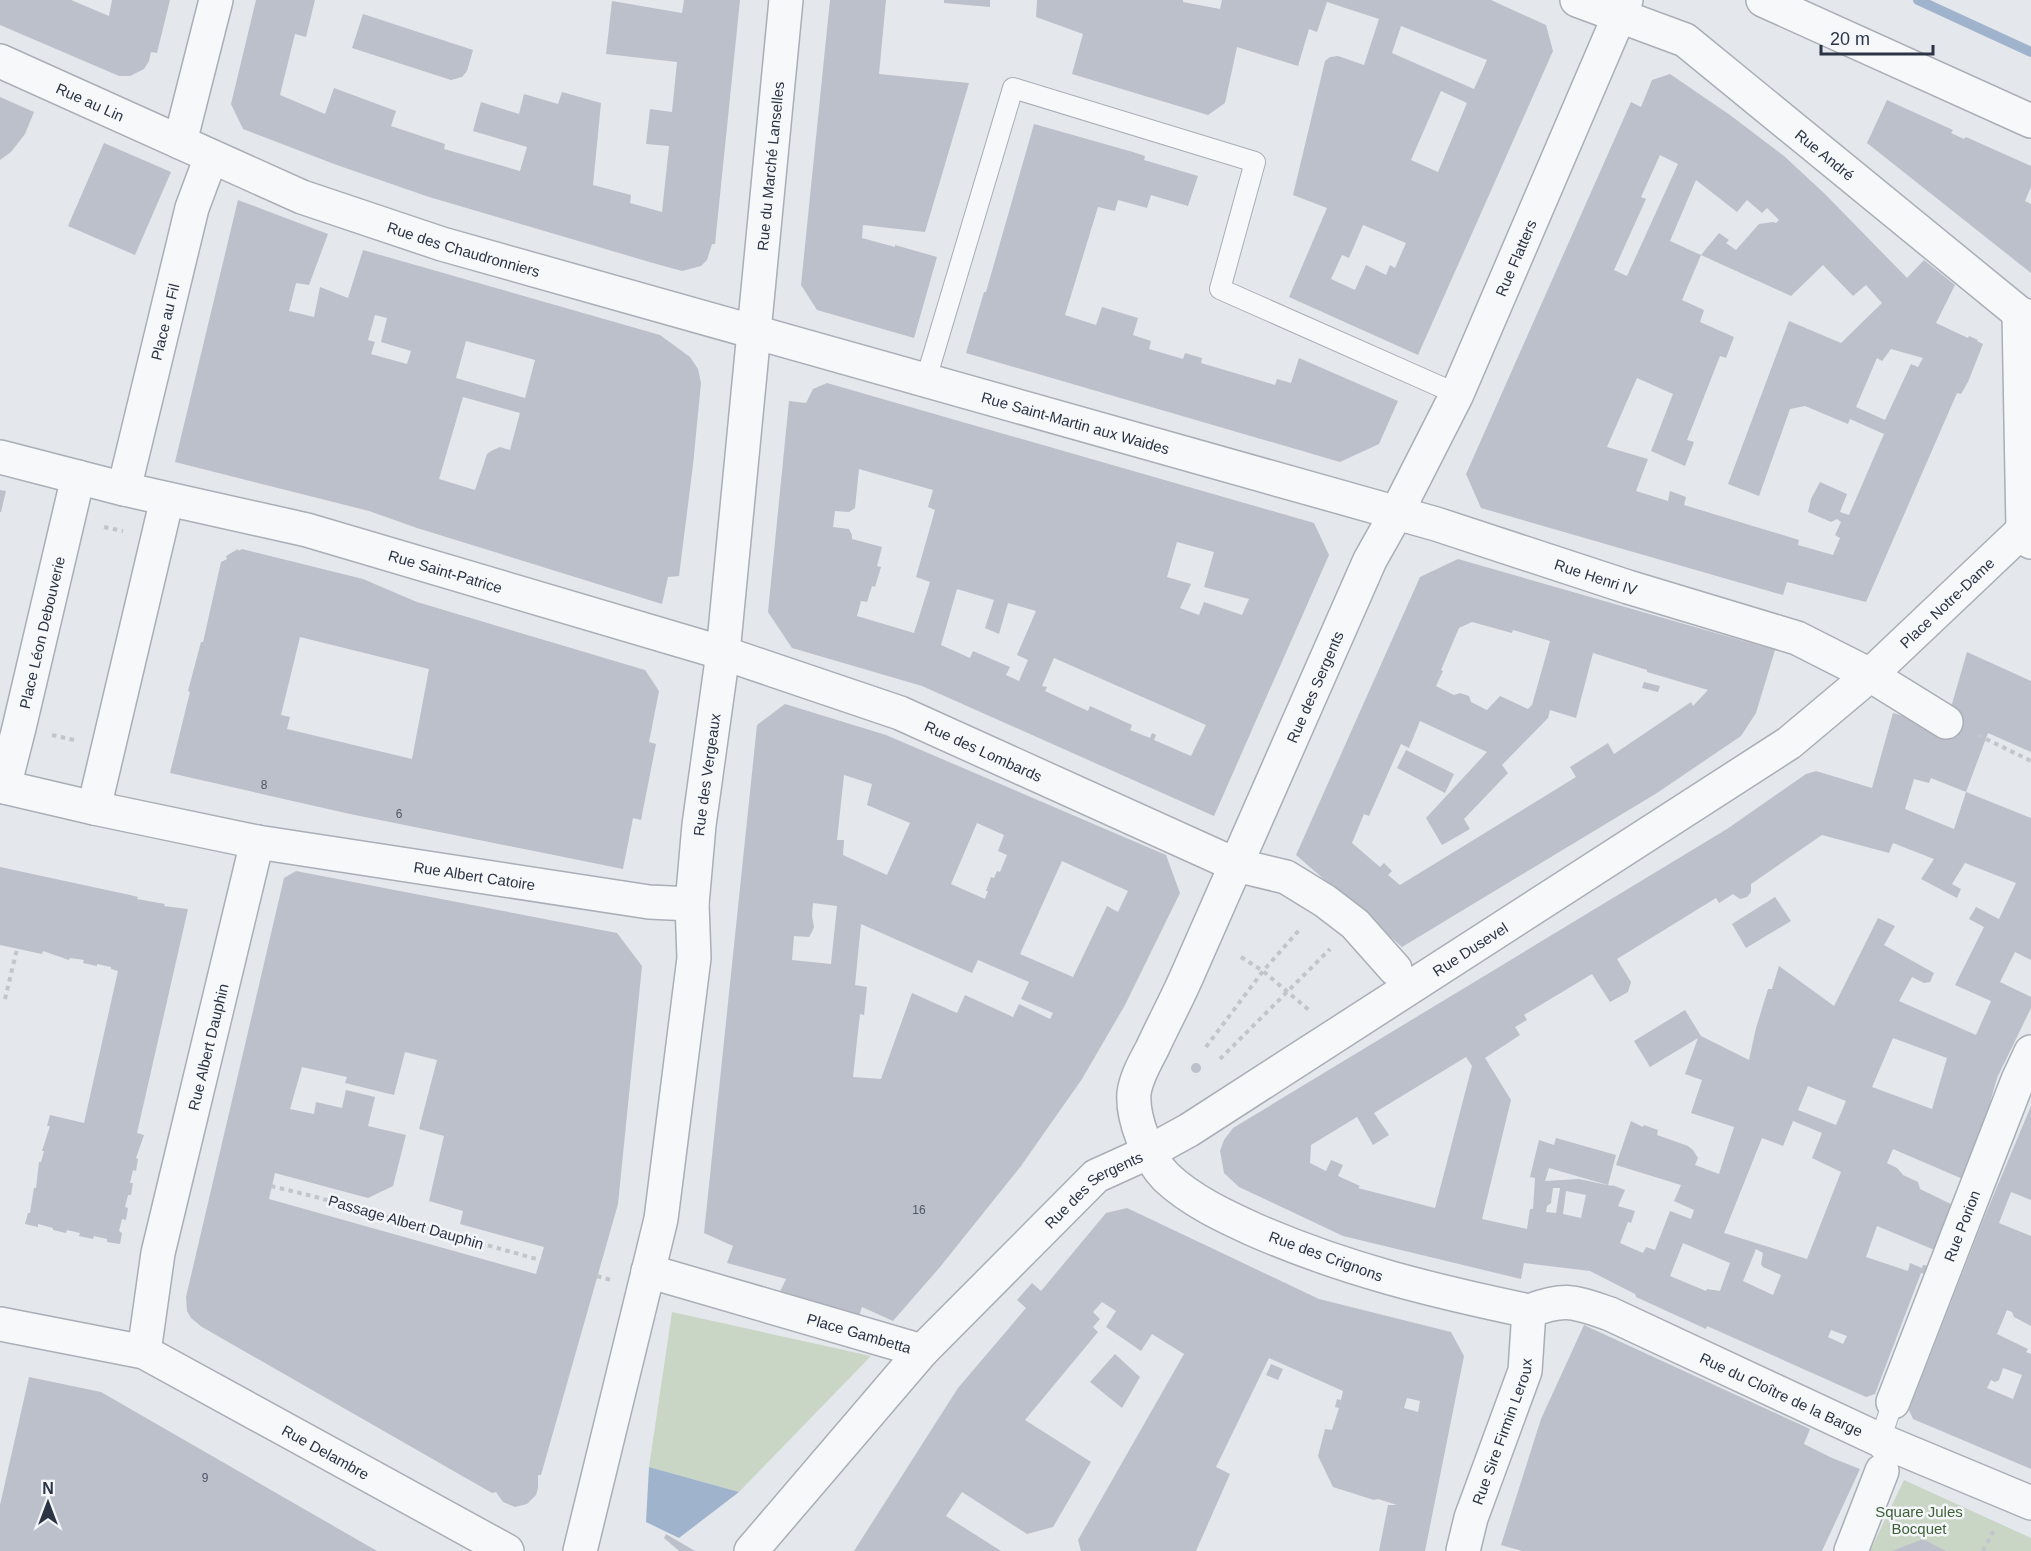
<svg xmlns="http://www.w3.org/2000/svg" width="2031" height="1551" viewBox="0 0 2031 1551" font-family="Helvetica,sans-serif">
	<rect width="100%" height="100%" fill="#e4e7ec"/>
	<g fill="#c9d6c5">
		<polygon points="672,1312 871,1356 739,1492 649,1467"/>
		<polygon points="1904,1480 2031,1538 2031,1551 1870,1551"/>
	</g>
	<polygon fill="#9fb4cc" points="649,1467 739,1492 679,1538 646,1522"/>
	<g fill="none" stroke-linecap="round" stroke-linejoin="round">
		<polyline stroke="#9fb4cc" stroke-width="10" points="1918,0 2031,52"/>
	</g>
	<g fill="#bbc0ca" fill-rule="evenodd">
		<polygon points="0,0 71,0 109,16 112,0 170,0 157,53 151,52 149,61 144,69 130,76 119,76 0,25"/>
		<polygon points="256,0 315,0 306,37 295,34 280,95 325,114 334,88 396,111 391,126 445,144 444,149 520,171 527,147 473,131 481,102 519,114 524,94 558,104 562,92 601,103 593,185 631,195 630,203 662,212 669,146 646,144 650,109 672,112 677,62 606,54 612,1 682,13 684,0 740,0 715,244 712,244 707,260 701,266 682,271 653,263 429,197 334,164 243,129 231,104"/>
		<polygon points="830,0 886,0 879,74 969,83 925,232 863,225 862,238 895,247 895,245 937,257 914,338 817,310 801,285"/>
		<polygon points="944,0 990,0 990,7 944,3"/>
		<path d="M1037,0H1183V2L1220,9L1222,0H1491L1546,25L1553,51L1418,355L1289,297L1327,208L1293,195L1325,61L1330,57L1338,56L1364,65L1379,19L1327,2L1317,32L1309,29L1298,66L1237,47L1225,103L1208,115L1072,74L1083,34L1036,17ZM1401,26L1487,60L1474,89L1392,53ZM1441,91L1467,103L1438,172L1411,160ZM1363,225L1406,243L1395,268L1390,265L1386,275L1366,265L1355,290L1331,279L1342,255L1349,258Z"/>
		<polygon points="363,14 473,50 467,71 462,77 451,80 352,48"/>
		<path d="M1670,74L1730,115L1784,156L1825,194L1907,278L1924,260L1955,285L1936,323L1968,338L1969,336L1978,340L1977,341L1983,344L1968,382L1961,394L1957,393L1866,602L1787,582L1783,595L1481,508L1466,474L1631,102L1641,107L1652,80ZM1660,155L1678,164L1627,276L1614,270L1646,199L1641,197ZM1696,180L1737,212L1747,200L1762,213L1767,208L1779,220L1776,223L1773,222L1759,224L1736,250L1726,243L1729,240L1719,233L1701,255L1670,241ZM1701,255L1791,296L1823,265L1853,296L1866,285L1882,303L1841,343L1789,321L1728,484L1759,496L1790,409L1805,406L1848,424L1850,419L1884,434L1849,515L1840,512L1847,494L1820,482L1811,499L1808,512L1831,522L1837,519L1841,522L1835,535L1840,538L1833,555L1798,545L1799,540L1684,505L1686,497L1670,491L1668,501L1636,491L1648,459L1607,447L1637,378L1673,394L1651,451L1685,466L1694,442L1687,440L1720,356L1726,358L1734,337L1700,322L1704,310L1682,300ZM1891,349L1923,358L1918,367L1911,364L1885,420L1856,407L1877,358L1882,361Z"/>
		<polygon points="0,97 34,112 25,134 11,152 0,160"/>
		<polygon points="1887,100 1953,130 1951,133 1964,139 1966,137 2031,166 2031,187 2025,201 2031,204 2031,273 1867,143"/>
		<polygon points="1034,124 1133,152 1145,156 1144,160 1198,176 1188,206 1151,195 1147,208 1118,200 1115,211 1098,207 1065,315 1096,325 1102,307 1138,318 1133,335 1151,341 1149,349 1183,359 1185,353 1202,358 1201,363 1275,385 1277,379 1291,383 1299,358 1398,401 1379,444 1340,462 966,353 984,292 986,292"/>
		<polygon points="104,143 171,172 135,255 68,226"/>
		<path d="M238,200L328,234L309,285L296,283L289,311L314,317L320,287L348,298L363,250L660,335L690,357L698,369L701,383L693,465L679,576L668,577L662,604L417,528L369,511L175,462ZM375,315L387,318L381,342L411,351L407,364L371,354L375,342L368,340ZM466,341L535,360L525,398L456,378ZM463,397L520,413L510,450L500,447L491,451L487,454L475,490L439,479Z"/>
		<path d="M827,383L1314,523L1329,555L1214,816L922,686L792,648L768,612L789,401L806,403L813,389ZM859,469L933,490L928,507L935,510L916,577L930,582L914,633L857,616L861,601L867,602L872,586L875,587L881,567L877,566L882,547L852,539V535L849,529L833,527L835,511L849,512L855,508ZM1177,542L1214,552L1204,587L1249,599L1242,615L1204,602L1199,615L1180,608L1191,584L1167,577ZM957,589L994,600L985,628L999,634L1008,603L1036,611L1017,655L1028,660L1019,681L1006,675L1010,667L973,651L970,658L941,645ZM1054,658L1206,725L1191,756L1154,740L1156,735L1152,733L1150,738L1130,730L1132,725L1090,706L1088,711L1045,691L1047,687L1042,686Z"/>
		<polygon points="0,490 6,491 1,512 0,512"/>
		<path d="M238,549V551L242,549L363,579L417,602L645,670L659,691L649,742L656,744L641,820L633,818L623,869L350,814L170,773L190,692L188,691L201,642H203L221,562L227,559L226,556ZM300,637L429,669L412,759L287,729L290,717L281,715Z"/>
		<path d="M1458,559L1775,650L1756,713L1741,736L1657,793L1402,947L1296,855L1420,577ZM1472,622L1512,633L1513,630L1550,641L1532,705L1528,709L1500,696L1487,710L1471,702L1469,696L1460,693L1454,695L1436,686L1443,671L1441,670L1459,628ZM1593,653L1647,670V672L1708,690L1693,706L1691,702L1614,754L1608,743L1570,767L1576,777L1400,885L1388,875L1392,871L1384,863L1380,867L1352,843L1364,814L1369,816L1401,744L1409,748L1420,721L1487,752L1426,818L1442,845L1470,829L1464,819L1508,773L1502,765L1548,718L1550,710L1576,718Z"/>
		<path d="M1967,652L2031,681V752L1988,733L1966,792L1931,778L1929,783L1914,779L1905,809L1954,829L1966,792L2031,818V960L2015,952L2000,982L2031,997V1008L1997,1078L1976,1152L1965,1180L1893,1149L1887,1163L1897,1168L1903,1175L1918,1182L1920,1189L1955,1206L1937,1251L1877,1226L1866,1257L1908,1271L1910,1263L1922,1268L1923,1265L1931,1266L1927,1275L1921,1273L1875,1394L1866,1397L1707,1326L1706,1329L1636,1297L1635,1294L1590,1271L1524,1263L1521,1279L1343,1236L1239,1187L1224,1173L1220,1151L1224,1140L1233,1128L1727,829L1806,774L1816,771L1872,788L1893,713L1945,728ZM1822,835L1889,853L1893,843L1934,859L1921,879L1957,898L1961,889L1952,884L1965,863L2016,883L1999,919L1976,907L1969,919L1984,927L1955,985L1991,1001L1976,1035L1899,1001L1912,977L1924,983L1930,982L1934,973L1884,945L1895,926L1878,918L1834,1006L1779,966L1772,989H1768L1756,1028L1749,1060L1701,1036L1685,1010L1634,1041L1650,1067L1698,1038L1685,1074L1702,1080L1691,1113L1734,1127L1719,1174L1695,1165L1698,1158L1693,1150L1688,1146L1657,1135L1658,1130L1644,1125L1643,1127L1631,1121L1616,1165L1681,1185L1674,1201L1694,1210L1691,1219L1670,1211L1655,1250L1646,1247L1643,1253L1620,1243L1628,1222L1631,1223L1635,1211L1618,1206L1625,1190L1612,1185V1186L1579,1179L1545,1181L1549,1168L1608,1185L1616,1155L1556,1138L1554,1145L1539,1140L1530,1177L1535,1178L1533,1209H1530L1527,1229L1482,1219L1511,1100L1485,1058L1520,1035L1515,1027L1527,1020L1524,1015L1592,974L1610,1002L1628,992L1631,982L1617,959L1716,898L1719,903L1733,894L1740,899L1747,897L1751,892V884ZM1893,1038L1947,1058L1932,1109L1872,1087ZM1466,1057L1472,1066L1435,1208L1358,1188L1360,1186L1338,1176L1343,1165L1331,1160L1326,1171L1310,1163L1311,1145L1357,1117L1373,1145L1389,1135L1374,1113ZM1808,1086L1846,1101L1836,1125L1798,1110ZM1793,1121L1822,1133L1812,1158L1841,1172L1807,1259L1724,1233L1762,1138L1783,1146ZM1553,1188H1560L1556,1213L1546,1212L1547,1206L1551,1203ZM1566,1191L1586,1195L1581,1218L1563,1214ZM1683,1243L1730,1263L1720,1291L1707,1289L1706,1291L1670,1276ZM1756,1249L1763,1253L1761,1264L1763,1267L1781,1275L1773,1295L1743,1281ZM1831,1330L1847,1336L1843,1344L1828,1337Z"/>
		<polygon points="1644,682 1660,686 1658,692 1642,688"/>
		<path d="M785,704L886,735L1166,855L1180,893L1125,1005L1082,1079L1021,1166L940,1267L893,1321L862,1307L859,1316L779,1294L786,1279L727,1263L733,1246L704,1233L757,725ZM844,775L872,784L867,805L910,823L887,875L843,855L844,840H837ZM977,823L1004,835L998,851L1007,855L1000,872L997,871L994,878L991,877L986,891H988L985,899L951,884ZM1062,861L1128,891L1118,912L1107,906L1073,977L1020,954ZM813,903L837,906L831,964L792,960L794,936L809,937L812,932L814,927L812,916ZM861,924L972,973L978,960L1029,982L1021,999L1053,1013L1050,1019L1019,1004L1013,1017L965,995L957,1013L912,993L881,1079L853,1077L860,1014L864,1015L867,987L855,985Z"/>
		<polygon points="1406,750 1454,774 1445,793 1397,768"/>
		<polygon points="0,867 130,895 138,897 137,899 165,904 164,906 188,909 137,1133 144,1135 136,1158 138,1159 136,1171 133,1170 130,1183 133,1183 131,1195 128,1195 125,1207 128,1208 126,1220 122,1219 119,1231 122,1233 120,1244 107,1242 107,1239 94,1236 93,1239 79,1236 80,1233 67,1230 66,1233 53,1230 53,1228 38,1224 38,1227 25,1224 28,1213 30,1213 34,1188 36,1188 39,1162 41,1162 44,1151 42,1151 50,1126 47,1126 50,1115 84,1123 118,971 111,969 111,967 97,964 97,966 83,963 84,960 70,958 69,960 43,951 42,954 0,945"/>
		<path d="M296,871L617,933L642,966L618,1204L541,1475H538V1488L536,1495L527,1504L515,1507L503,1502L496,1492L492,1493L202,1327L191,1318L187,1311L186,1297L284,878ZM405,1052L437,1060L419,1129L444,1136L429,1201L463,1211L460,1224L544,1247L536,1274L269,1199L275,1173L368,1198L393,1186L406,1135L368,1126L375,1097L346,1090L342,1108L316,1102L314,1114L290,1109L302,1067L347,1077L345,1083L394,1095Z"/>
		<polygon points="1775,897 1791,921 1746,948 1732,924"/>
		<circle cx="1196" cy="1068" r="5"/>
		<path d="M2031,1106V1200L2011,1192L1999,1223L2031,1236V1326L2014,1317L2012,1312L2007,1310L1997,1334L2028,1349L2026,1352L2031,1354V1469L1913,1419L1909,1410L1984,1218ZM2003,1368L2022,1375L2013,1399L1987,1388L1991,1380L1995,1382L1999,1380Z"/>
		<path d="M1127,1208L1319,1299L1451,1332L1464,1356L1425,1551H1379L1388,1505H1397L1378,1499L1374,1500L1333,1487L1318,1456L1325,1429L1332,1430L1339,1408L1335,1407L1337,1399L1341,1400L1343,1391L1269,1358L1216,1467L1230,1474L1196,1551H1081L1078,1540L1184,1354L1152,1334L1141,1351L1106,1327L1116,1311L1102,1302L1093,1312L1100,1319L1093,1327L1098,1332L1025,1420L1091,1462L1053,1527L1027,1534L962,1492L946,1516L1001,1551H854L958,1388L1026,1308L1017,1300L1032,1283L1041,1291L1106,1213ZM1407,1398L1420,1401L1418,1412L1404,1408Z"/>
		<polygon points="1584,1325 1810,1429 1804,1444 1832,1458 1860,1469 1822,1551 1522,1551 1501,1545 1541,1419"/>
		<polygon points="1115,1354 1140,1377 1122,1408 1090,1382"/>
		<polygon points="1271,1364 1283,1369 1278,1380 1266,1375"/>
		<polygon points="29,1377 101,1392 377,1551 0,1551 0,1505"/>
		<polygon points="666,1534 695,1551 679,1551 664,1538"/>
		<polygon points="1923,1539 1946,1551 1892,1551"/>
	</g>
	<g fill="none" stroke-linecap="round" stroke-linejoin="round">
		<g stroke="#a9aeb7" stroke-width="22">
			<g id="lane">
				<polyline points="926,379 1013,88 1255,162 1220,289 1457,394"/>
				<polyline points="1881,1450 1880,1440 1893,1402"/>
			</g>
		</g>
		<g stroke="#a9aeb7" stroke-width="36">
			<g id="street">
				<path id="s1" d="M1577,0L1685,40L2019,313L2031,318"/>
				<polyline points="1763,0 2031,121"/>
				<path id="s2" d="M0,61L302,197L442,244L1436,524L1628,587L1797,638L1870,675L1946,722"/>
				<polyline points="180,142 216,0"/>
				<polyline points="2019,313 2023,530 2031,542"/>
				<path id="s3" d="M0,457L124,489L307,530L723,653L900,713L1236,865L1286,877L1325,901L1355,924L1395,969"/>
				<path id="s4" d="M124,489L192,208L211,157"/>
				<path id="s5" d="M0,786L94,808L257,842L649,902L692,904"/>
				<path id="s6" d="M4,787L19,728L78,477"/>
				<polyline points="94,808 167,499"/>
				<path id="s7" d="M648,1271L922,1351"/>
				<path id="s8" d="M1529,1311C1434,1291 1347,1270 1257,1231C1226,1217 1191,1201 1166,1177C1148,1159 1132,1118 1134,1093C1136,1078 1145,1062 1152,1049C1163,1025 1176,1001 1187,976C1249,838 1309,699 1370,560L1397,512L1457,394L1626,0"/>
				<path id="s9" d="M1529,1311C1567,1297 1574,1302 1610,1314L1880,1440L2031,1503"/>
				<path id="s10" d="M0,1324L144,1352L507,1551"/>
				<path id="s11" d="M144,1352L158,1253L257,842"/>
				<path id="s12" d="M1893,1402L2018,1080L2031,1052"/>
				<path id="s13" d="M580,1551L661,1219L694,958L692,904L699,825L723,653L786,0"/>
				<path id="s14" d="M751,1551L922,1351L1096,1176L1149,1152L1189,1130L1789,743L1870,675L2023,530"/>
				<path id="s15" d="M1463,1551L1471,1518L1525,1371L1529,1311"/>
				<polyline points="1851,1551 1882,1471"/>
			</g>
		</g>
		<g stroke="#c2c5cb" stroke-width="4" stroke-dasharray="4.5 4.5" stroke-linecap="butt">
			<polyline points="104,527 123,531"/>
			<polyline points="52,735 74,740"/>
			<polyline points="1978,735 2031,761"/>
			<polyline points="1241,957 1263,971 1310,1011"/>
			<polyline points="5,999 17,949"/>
			<polyline points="1206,1047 1263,971 1301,928"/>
			<polyline points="1220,1059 1330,949"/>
			<polyline points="271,1186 316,1197 540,1260"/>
			<polyline points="597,1276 611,1280"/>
			<polyline points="1983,1551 1995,1528"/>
		</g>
		<use href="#lane" stroke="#f7f8fa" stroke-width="20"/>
		<use href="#street" stroke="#f7f8fa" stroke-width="33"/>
	</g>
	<g text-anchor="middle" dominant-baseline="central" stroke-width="5" stroke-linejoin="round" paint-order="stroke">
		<g font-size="12" fill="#4f5766">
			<text x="264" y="785">8</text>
			<text x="399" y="814">6</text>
			<text x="919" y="1210">16</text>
			<text x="205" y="1478">9</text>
		</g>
		<g font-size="15" fill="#2b3445" stroke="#f4f6f9">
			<text stroke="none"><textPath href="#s2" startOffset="99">Rue au Lin</textPath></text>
			<text stroke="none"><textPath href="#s1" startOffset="296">Rue André</textPath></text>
			<text stroke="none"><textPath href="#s13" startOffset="1401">Rue du Marché Lanselles</textPath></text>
			<text stroke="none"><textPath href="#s2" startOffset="501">Rue des Chaudronniers</textPath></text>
			<text stroke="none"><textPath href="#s8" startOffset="1401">Rue Flatters</textPath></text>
			<text stroke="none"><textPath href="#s4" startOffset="172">Place au Fil</textPath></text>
			<text stroke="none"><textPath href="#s2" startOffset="1137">Rue Saint-Martin aux Waides</textPath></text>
			<text stroke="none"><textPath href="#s3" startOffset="460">Rue Saint-Patrice</textPath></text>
			<text stroke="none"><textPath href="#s2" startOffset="1680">Rue Henri IV</textPath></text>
			<text stroke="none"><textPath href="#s14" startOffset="1539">Place Notre-Dame</textPath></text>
			<text stroke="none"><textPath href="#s6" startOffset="159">Place Léon Debouverie</textPath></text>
			<text stroke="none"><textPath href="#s8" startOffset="927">Rue des Sergents</textPath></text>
			<text stroke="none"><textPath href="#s3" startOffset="1028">Rue des Lombards</textPath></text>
			<text stroke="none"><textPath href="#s13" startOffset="789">Rue des Vergeaux</textPath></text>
			<text stroke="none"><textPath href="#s5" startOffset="483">Rue Albert Catoire</textPath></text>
			<text stroke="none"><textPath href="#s14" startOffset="948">Rue Dusevel</textPath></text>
			<text stroke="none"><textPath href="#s11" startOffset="312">Rue Albert Dauphin</textPath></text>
			<text stroke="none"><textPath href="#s14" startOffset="500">Rue des Sergents</textPath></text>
			<text transform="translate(406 1222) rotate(16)">Passage Albert Dauphin</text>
			<text stroke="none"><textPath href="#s12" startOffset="189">Rue Porion</textPath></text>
			<text transform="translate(1326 1256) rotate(20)">Rue des Crignons</text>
			<text stroke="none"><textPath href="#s7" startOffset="220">Place Gambetta</textPath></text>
			<text stroke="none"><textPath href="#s9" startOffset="273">Rue du Cloître de la Barge</textPath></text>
			<text stroke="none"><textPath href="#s15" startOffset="126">Rue Sire Firmin Leroux</textPath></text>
			<text stroke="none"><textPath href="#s10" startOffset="354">Rue Delambre</textPath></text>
		</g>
		<g font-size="15" fill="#3f6138" stroke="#f4f6f9">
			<text x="1919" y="1511">Square Jules<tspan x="1919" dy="17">Bocquet</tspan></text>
		</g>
	</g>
	<g transform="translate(48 1503)" stroke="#f4f6f9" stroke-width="4.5" paint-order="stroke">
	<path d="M0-4.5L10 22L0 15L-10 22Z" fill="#2b3445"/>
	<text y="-9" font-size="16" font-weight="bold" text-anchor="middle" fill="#2b3445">N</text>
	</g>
	<path d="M1821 45v9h112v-9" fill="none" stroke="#2b3445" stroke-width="3"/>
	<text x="1830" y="45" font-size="18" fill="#2b3445" stroke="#f4f6f9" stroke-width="4.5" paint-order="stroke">20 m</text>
</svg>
